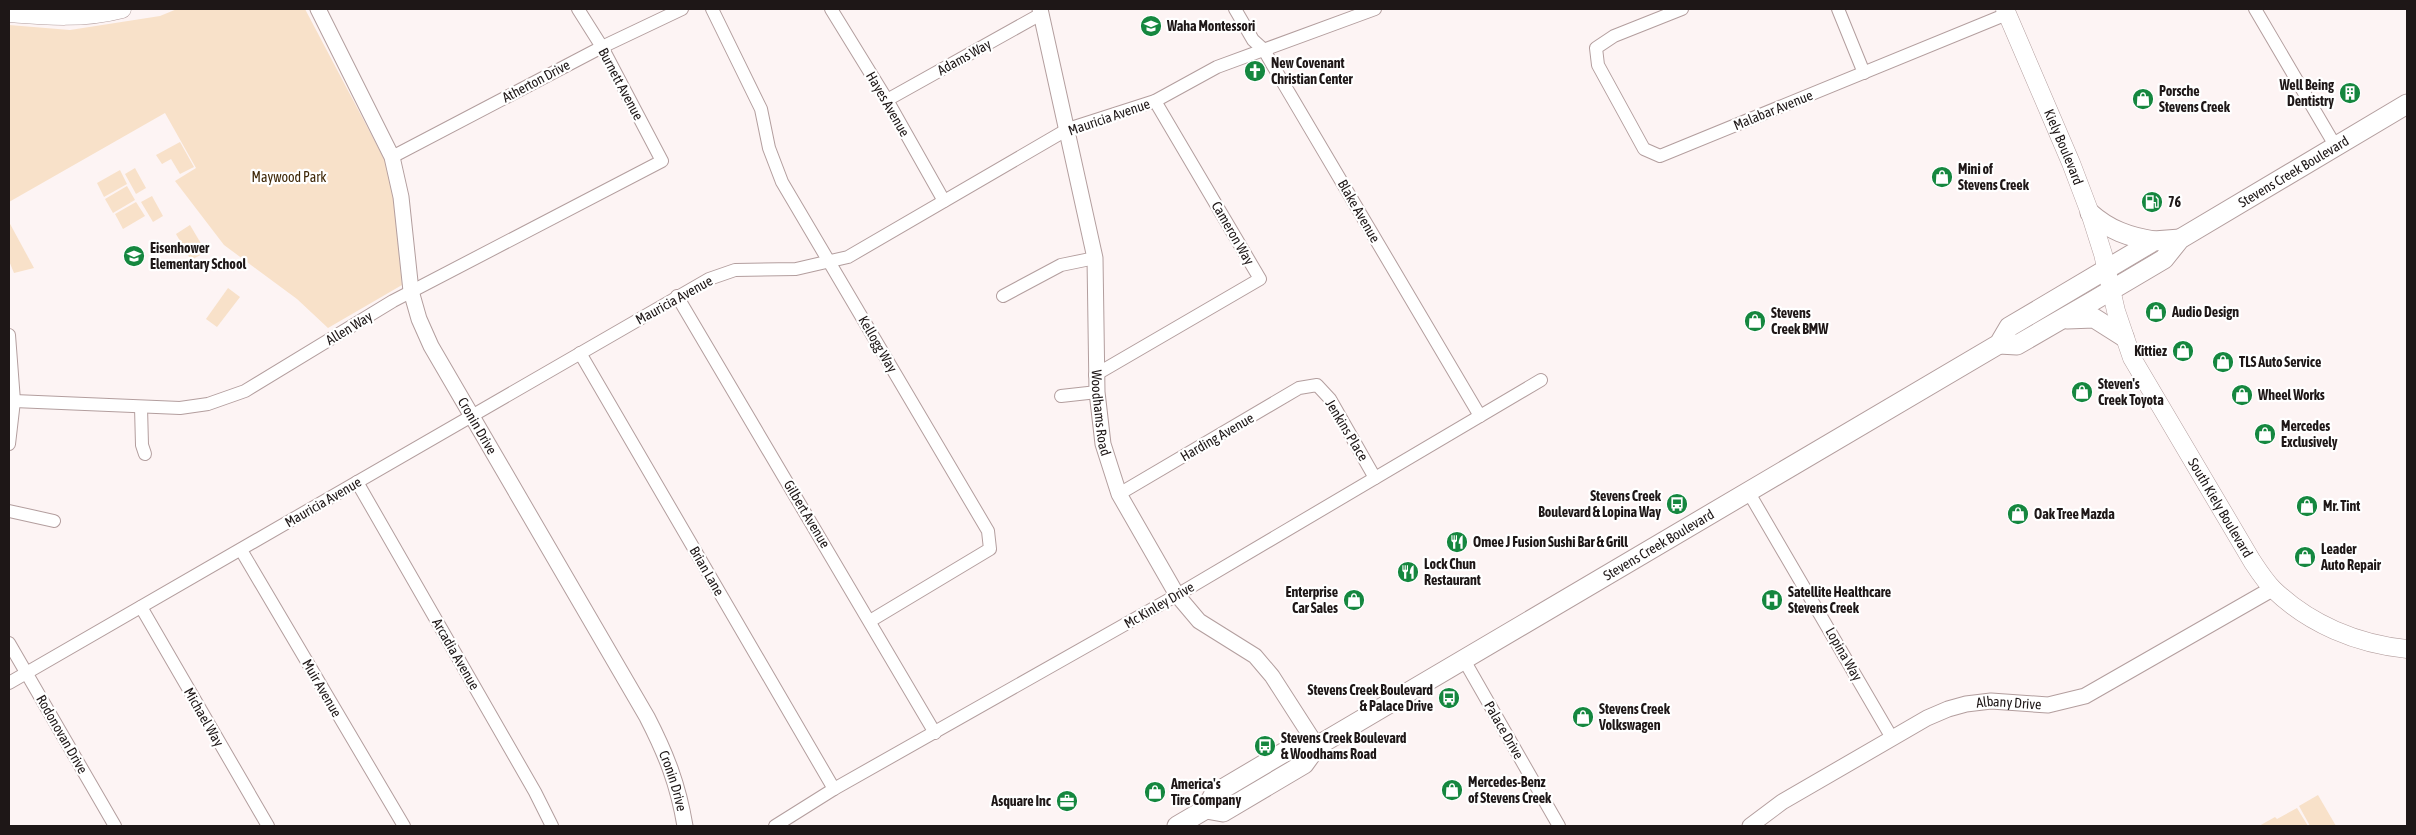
<svg xmlns="http://www.w3.org/2000/svg" width="2416" height="835" viewBox="0 0 2416 835" font-family="'Asap Condensed',sans-serif">
	<rect width="100%" height="100%" fill="#fdf4f4"/>
	<g fill="#f8e1c9">
		<polygon points="177,9 305,9 391,172 402,285 328,328 297,299 224,245 175,181 196,168 165,113 9,202 9,25 70,30 160,16"/>
		<polygon points="180,142 194,167 180,174 171,159 162,164 156,155"/>
		<polygon points="135,168 146,188 136,194 125,174"/>
		<polygon points="120,170 127,184 104,197 97,183"/>
		<polygon points="127,186 135,200 113,213 105,199"/>
		<polygon points="152,196 163,216 153,222 141,202"/>
		<polygon points="136,202 145,216 123,229 115,214"/>
		<polygon points="9,222 34,268 14,273 9,261"/>
		<polygon points="190,225 206,252 191,260 176,234"/>
		<polygon points="228,288 240,297 217,327 206,319"/>
		<polygon points="2318,795 2336,826 2310,826 2299,806"/>
		<polygon points="2297,808 2308,826 2259,826 2275,817 2277,819"/>
	</g>
	<g fill="none" stroke-linecap="round" stroke-linejoin="round">
		<g stroke="#b39e9e" stroke-width="14">
			<g id="minor">
				<polyline points="712,9 761,109 769,148 782,182 988,531 990,549 870,621"/>
				<polyline points="831,9 887,100 944,201"/>
				<polyline points="1235,9 1253,40 1264,50 1272,64 1480,416"/>
				<polyline points="1682,9 1614,36 1596,48 1598,65 1644,149 1660,156 2007,14"/>
				<polyline points="1838,9 1864,73"/>
				<polyline points="2255,9 2336,147"/>
				<polyline points="887,100 1041,14"/>
				<polyline points="392,157 602,47 682,9"/>
				<polyline points="677,296 935,733"/>
				<polyline points="1003,296 1061,265 1095,258"/>
				<polyline points="9,335 14,401 9,444"/>
				<polyline points="580,353 834,789"/>
				<polyline points="1095,375 1260,279 1155,101"/>
				<polyline points="1061,396 1097,392"/>
				<polyline points="14,401 180,408 208,404 245,391 393,301 662,161 602,47 578,9"/>
				<polyline points="141,407 142,445 145,454"/>
				<polyline points="357,482 535,792 552,826"/>
				<polyline points="1749,493 1892,738"/>
				<polyline points="1119,494 1299,388 1317,385 1330,399 1375,478"/>
				<polyline points="9,511 54,521"/>
				<polyline points="241,550 404,826"/>
				<polyline points="141,607 268,826"/>
				<polyline points="9,643 115,826"/>
				<polyline points="1464,660 1559,826"/>
				<polyline points="9,683 709,279 735,270 796,269 848,257 1068,129 1155,101 1217,67 1375,9"/>
				<polyline points="775,826 834,789 1177,595 1541,380"/>
			</g>
		</g>
		<g stroke="#b39e9e" stroke-width="17">
			<g id="tertiary">
				<path id="s1" d="M318,9L392,157L401,197L411,291L419,319L431,346L647,717C666,754 678,784 685,826"/>
				<path id="s2" d="M1040,9L1095,258L1097,392L1103,444L1119,494L1177,595L1199,621L1255,656L1272,676L1317,746"/>
				<path id="s3" d="M1750,826L1782,802L1927,718L1948,709L1966,704L1991,701L2048,705L2085,696L2272,589"/>
			</g>
		</g>
		<g stroke="#b39e9e" stroke-width="19">
			<g id="secondary">
				<path id="s4" d="M2005,9L2071,163L2090,213L2103,254L2116,311L2132,358L2252,561C2258,570 2265,581 2273,589C2309,624 2357,644 2407,649"/>
				<path d="M9,13C47,16 84,19 122,9"/>
			</g>
		</g>
		<g stroke="#b39e9e" stroke-width="21">
			<g id="primary">
				<path d="M2090,213C2109,230 2129,237 2154,241"/>
				<polyline points="2067,319 2094,318 2124,337"/>
				<path id="s5" d="M1999,344L2017,345L2093,301L2164,259L2180,239L2407,104"/>
				<path id="s6" d="M1206,809L1223,812L1304,764L1317,746L1334,736L1999,344L2009,327L2154,241L2180,239"/>
				<polyline points="1177,826 1206,809 1214,794 1295,746 1317,746"/>
			</g>
		</g>
		<use href="#minor" stroke="#fff" stroke-width="12"/>
		<use href="#tertiary" stroke="#fff" stroke-width="15"/>
		<use href="#secondary" stroke="#fff" stroke-width="18"/>
		<use href="#primary" stroke="#fff" stroke-width="19"/>
	</g>
	<defs>
		<g id="school-disc" transform="scale(1.125)"><circle r="9.5" fill="#15873f" stroke="#fff"/><path d="M0-5L7-2L0 1L-7-2ZM-4 1L0 2.5L4 1V4Q0 6-4 4Z" fill="#fff"/></g>
		<g id="church-disc" transform="scale(1.125)"><circle r="9.5" fill="#15873f" stroke="#fff"/><path d="M-1.2-6h2.4v3.5h3.3v2.4h-3.3V6h-2.4V-.1h-3.3v-2.4h3.3Z" fill="#fff"/></g>
		<g id="building-disc" transform="scale(1.125)"><circle r="9.5" fill="#15873f" stroke="#fff"/><path d="M-4-6H4V6H1V3H-1V6H-4ZM-2.5-4.3h1.7v1.8h-1.7ZM.8-4.3h1.7v1.8H.8ZM-2.5-1h1.7V.8h-1.7ZM.8-1h1.7V.8H.8Z" fill="#fff"/></g>
		<g id="shop-disc" transform="scale(1.125)"><circle r="9.5" fill="#15873f" stroke="#fff"/><path d="M-5-2.5h2.3a2.7 3.5 0 0 1 5.4 0H5L5.5 6h-11ZM-1.5-2.5h3a1.5 2.3 0 0 0-3 0Z" fill="#fff"/></g>
		<g id="fuel-disc" transform="scale(1.125)"><circle r="9.5" fill="#15873f" stroke="#fff"/><path d="M-5.5-6h7V0h2V4h1.3V-2.5L3-4.5l.8-.8L6-3V5H2.5V1h-1V6h-7ZM-4.2-4.7v3.2H.2V-4.7Z" fill="#fff"/></g>
		<g id="bus-disc" transform="scale(1.125)"><circle r="9.5" fill="#15873f" stroke="#fff"/><path d="M-5-6H5V4H4V6H2V4H-2V6H-4V4H-5ZM-3.5-4V0h7V-4ZM-3.5 1.2v1.5H-2V1.2ZM2 1.2v1.5H3.5V1.2Z" fill="#fff"/></g>
		<g id="restaurant-disc" transform="scale(1.125)"><circle r="9.5" fill="#15873f" stroke="#fff"/><path d="M-5-6h1v4h1v-4h1v4h1v-4h1v5L-1.5 .5V6h-2V.5L-5-1ZM5-6V6H3V1.5H1.5Q1.5-4 5-6Z" fill="#fff"/></g>
		<g id="hospital-disc" transform="scale(1.125)"><circle r="9.5" fill="#15873f" stroke="#fff"/><path d="M-5-5h3v3.5h4V-5h3V5h-3V1.5h-4V5h-3Z" fill="#fff"/></g>
		<g id="office-disc" transform="scale(1.125)"><circle r="9.5" fill="#15873f" stroke="#fff"/><path d="M-6-3h4V-5.5h4V-3h4V5H-6ZM-1-4.5V-3h2v-1.5ZM-6 0V1H6V0Z" fill="#fff"/></g>
	</defs>
	<g fill-rule="evenodd">
		<use href="#school-disc" x="1151" y="26"/>
		<use href="#church-disc" x="1255" y="71"/>
		<use href="#building-disc" x="2350" y="93"/>
		<use href="#shop-disc" x="2143" y="99"/>
		<use href="#shop-disc" x="1942" y="177"/>
		<use href="#fuel-disc" x="2152" y="202"/>
		<use href="#school-disc" x="134" y="256"/>
		<use href="#shop-disc" x="2156" y="312"/>
		<use href="#shop-disc" x="1755" y="321"/>
		<use href="#shop-disc" x="2183" y="351"/>
		<use href="#shop-disc" x="2223" y="362"/>
		<use href="#shop-disc" x="2082" y="392"/>
		<use href="#shop-disc" x="2242" y="395"/>
		<use href="#shop-disc" x="2265" y="434"/>
		<use href="#bus-disc" x="1677" y="504"/>
		<use href="#shop-disc" x="2307" y="506"/>
		<use href="#shop-disc" x="2018" y="514"/>
		<use href="#restaurant-disc" x="1457" y="542"/>
		<use href="#shop-disc" x="2305" y="557"/>
		<use href="#restaurant-disc" x="1408" y="572"/>
		<use href="#shop-disc" x="1354" y="600"/>
		<use href="#hospital-disc" x="1772" y="600"/>
		<use href="#bus-disc" x="1449" y="698"/>
		<use href="#shop-disc" x="1583" y="717"/>
		<use href="#bus-disc" x="1265" y="746"/>
		<use href="#shop-disc" x="1452" y="790"/>
		<use href="#shop-disc" x="1155" y="792"/>
		<use href="#office-disc" x="1067" y="801"/>
	</g>
	<g text-anchor="middle" dominant-baseline="central" stroke-width="4.5" stroke-linejoin="round" paint-order="stroke">
		<g font-size="14" font-weight="bold" fill="#1e1717" stroke="#fff" text-anchor="start">
			<text x="1167" y="26">Waha Montessori</text>
			<text x="1271" y="63">New Covenant<tspan x="1271" dy="16">Christian Center</tspan></text>
			<text x="2334" y="85" text-anchor="end">Well Being<tspan x="2334" dy="16">Dentistry</tspan></text>
			<text x="2159" y="91">Porsche<tspan x="2159" dy="16">Stevens Creek</tspan></text>
			<text x="1958" y="169">Mini of<tspan x="1958" dy="16">Stevens Creek</tspan></text>
			<text x="2168" y="202">76</text>
			<text x="150" y="248">Eisenhower<tspan x="150" dy="16">Elementary School</tspan></text>
			<text x="2172" y="312">Audio Design</text>
			<text x="1771" y="313">Stevens<tspan x="1771" dy="16">Creek BMW</tspan></text>
			<text x="2167" y="351" text-anchor="end">Kittiez</text>
			<text x="2239" y="362">TLS Auto Service</text>
			<text x="2098" y="384">Steven's<tspan x="2098" dy="16">Creek Toyota</tspan></text>
			<text x="2258" y="395">Wheel Works</text>
			<text x="2281" y="426">Mercedes<tspan x="2281" dy="16">Exclusively</tspan></text>
			<text x="1661" y="496" text-anchor="end">Stevens Creek<tspan x="1661" dy="16">Boulevard &amp; Lopina Way</tspan></text>
			<text x="2323" y="506">Mr. Tint</text>
			<text x="2034" y="514">Oak Tree Mazda</text>
			<text x="1473" y="542">Omee J Fusion Sushi Bar &amp; Grill</text>
			<text x="2321" y="549">Leader<tspan x="2321" dy="16">Auto Repair</tspan></text>
			<text x="1424" y="564">Lock Chun<tspan x="1424" dy="16">Restaurant</tspan></text>
			<text x="1338" y="592" text-anchor="end">Enterprise<tspan x="1338" dy="16">Car Sales</tspan></text>
			<text x="1788" y="592">Satellite Healthcare<tspan x="1788" dy="16">Stevens Creek</tspan></text>
			<text x="1433" y="690" text-anchor="end">Stevens Creek Boulevard<tspan x="1433" dy="16">&amp; Palace Drive</tspan></text>
			<text x="1599" y="709">Stevens Creek<tspan x="1599" dy="16">Volkswagen</tspan></text>
			<text x="1281" y="738">Stevens Creek Boulevard<tspan x="1281" dy="16">&amp; Woodhams Road</tspan></text>
			<text x="1468" y="782">Mercedes-Benz<tspan x="1468" dy="16">of Stevens Creek</tspan></text>
			<text x="1171" y="784">America's<tspan x="1171" dy="16">Tire Company</tspan></text>
			<text x="1051" y="801" text-anchor="end">Asquare Inc</text>
		</g>
		<g font-size="14" fill="#1e1717" stroke="#fff">
			<text transform="translate(964 57) rotate(-29)">Adams Way</text>
			<text transform="translate(536 81) rotate(-28)">Atherton Drive</text>
			<text transform="translate(621 84) rotate(62)">Burnett Avenue</text>
			<text transform="translate(888 104) rotate(60)">Hayes Avenue</text>
			<text transform="translate(1773 110) rotate(-22)">Malabar Avenue</text>
			<text transform="translate(1109 117) rotate(-19)">Mauricia Avenue</text>
			<text stroke="none"><textPath href="#s4" startOffset="150">Kiely Boulevard</textPath></text>
			<text stroke="none"><textPath href="#s5" startOffset="346">Stevens Creek Boulevard</textPath></text>
			<text transform="translate(1359 211) rotate(60)">Blake Avenue</text>
			<text transform="translate(1233 233) rotate(60)">Cameron Way</text>
			<text transform="translate(674 300) rotate(-29)">Mauricia Avenue</text>
			<text transform="translate(349 328) rotate(-31)">Allen Way</text>
			<text transform="translate(878 344) rotate(60)">Kellogg Way</text>
			<text stroke="none"><textPath href="#s2" startOffset="410">Woodhams Road</textPath></text>
			<text stroke="none"><textPath href="#s1" startOffset="452">Cronin Drive</textPath></text>
			<text transform="translate(1347 430) rotate(59)">Jenkins Place</text>
			<text transform="translate(1217 437) rotate(-30)">Harding Avenue</text>
			<text transform="translate(323 502) rotate(-30)">Mauricia Avenue</text>
			<text stroke="none"><textPath href="#s4" startOffset="546">South Kiely Boulevard</textPath></text>
			<text transform="translate(807 514) rotate(59)">Gilbert Avenue</text>
			<text stroke="none"><textPath href="#s6" startOffset="530">Stevens Creek Boulevard</textPath></text>
			<text transform="translate(707 571) rotate(60)">Brian Lane</text>
			<text transform="translate(1159 605) rotate(-30)">Mc Kinley Drive</text>
			<text transform="translate(456 654) rotate(60)">Arcadia Avenue</text>
			<text transform="translate(1844 654) rotate(60)">Lopina Way</text>
			<text transform="translate(322 688) rotate(60)">Muir Avenue</text>
			<text stroke="none"><textPath href="#s3" startOffset="292">Albany Drive</textPath></text>
			<text transform="translate(204 717) rotate(60)">Michael Way</text>
			<text transform="translate(1504 730) rotate(60)">Palace Drive</text>
			<text transform="translate(62 734) rotate(60)">Rodonovan Drive</text>
			<text stroke="none"><textPath href="#s1" startOffset="858">Cronin Drive</textPath></text>
		</g>
		<g font-size="14" fill="#3f2808" stroke="#fff">
			<text x="289" y="177">Maywood Park</text>
		</g>
	</g>
	<rect width="2416" height="835" fill="none" stroke="#1e1717" stroke-width="20"/>
</svg>
